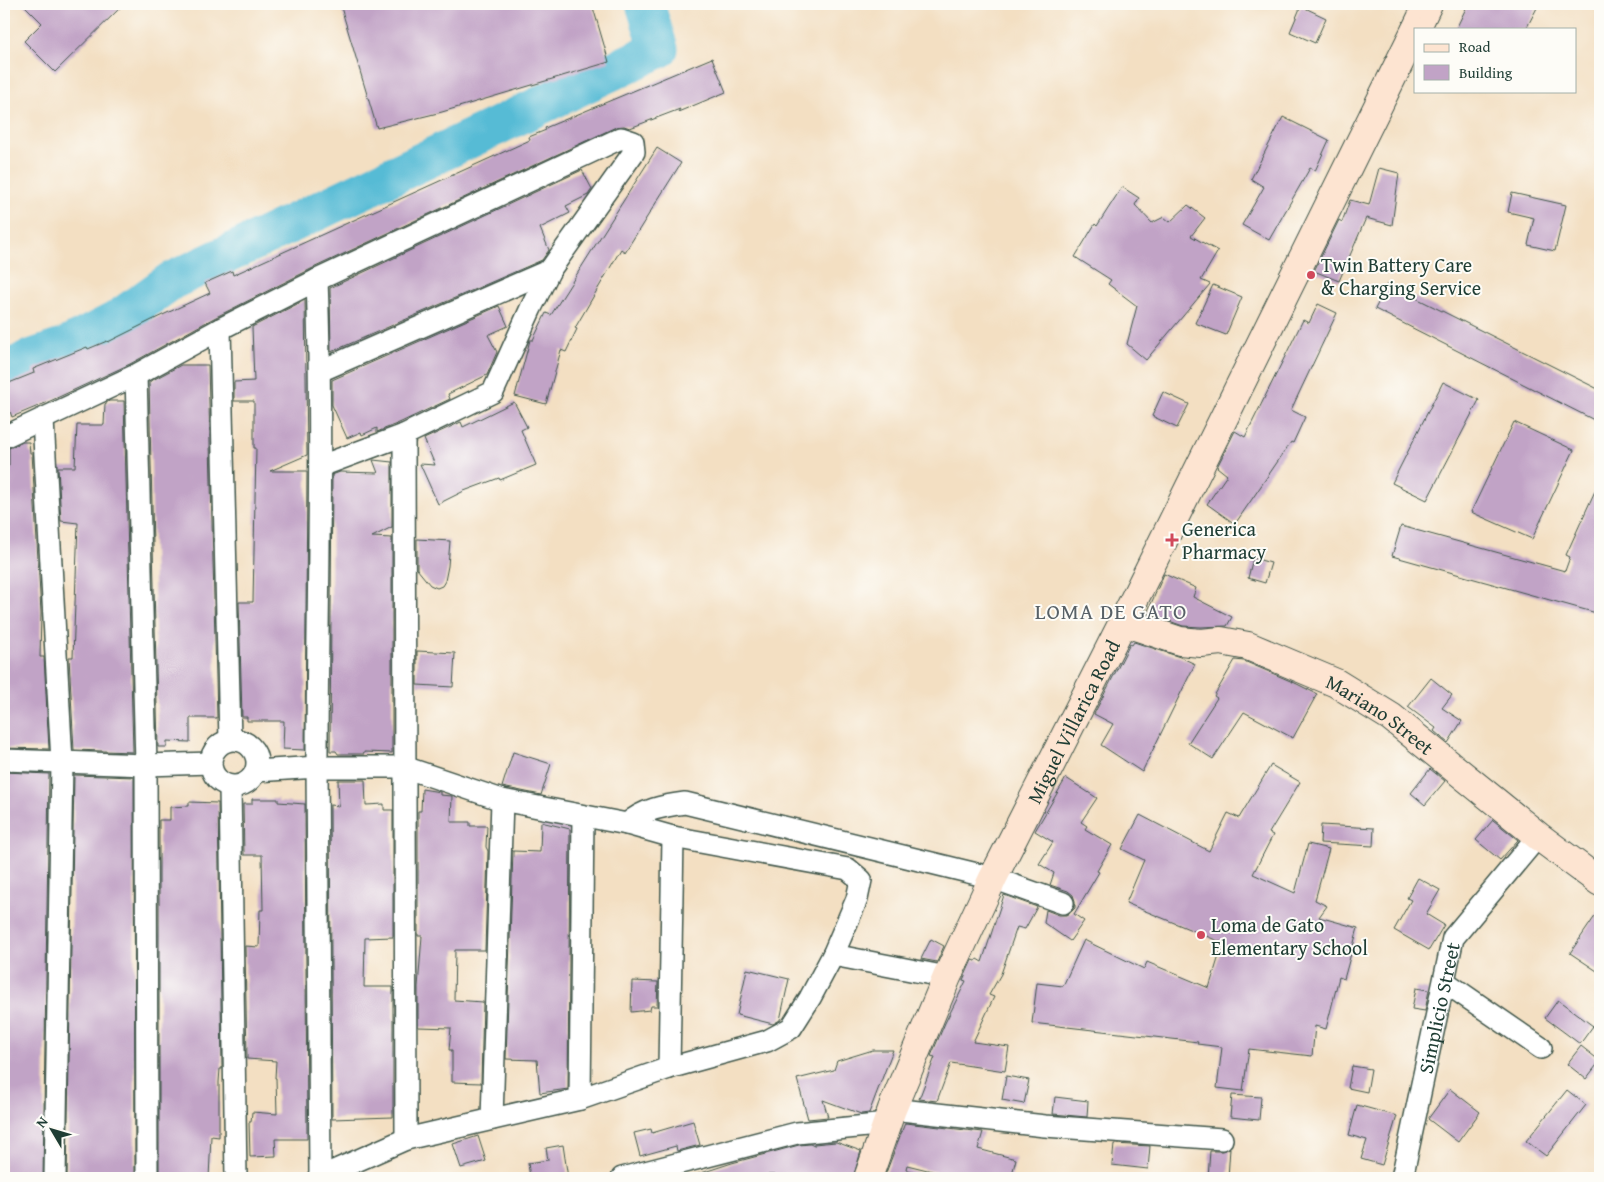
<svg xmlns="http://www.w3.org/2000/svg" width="1604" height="1182" viewBox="0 0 1604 1182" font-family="'Gentium Book Plus',serif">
	<rect width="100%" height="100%" fill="#fdfcf7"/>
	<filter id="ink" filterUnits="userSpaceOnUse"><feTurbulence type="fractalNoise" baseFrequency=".02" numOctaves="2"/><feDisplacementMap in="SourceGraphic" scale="10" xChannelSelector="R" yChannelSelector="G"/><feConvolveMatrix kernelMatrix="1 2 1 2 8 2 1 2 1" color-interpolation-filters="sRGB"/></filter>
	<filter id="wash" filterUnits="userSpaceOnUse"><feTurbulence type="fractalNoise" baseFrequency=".0096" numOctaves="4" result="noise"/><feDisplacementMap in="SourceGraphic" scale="20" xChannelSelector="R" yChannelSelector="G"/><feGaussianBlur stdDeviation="1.12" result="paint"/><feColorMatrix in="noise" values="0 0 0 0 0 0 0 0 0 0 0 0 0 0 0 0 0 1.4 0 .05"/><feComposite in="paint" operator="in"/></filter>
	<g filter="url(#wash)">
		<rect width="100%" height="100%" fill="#f3dfc2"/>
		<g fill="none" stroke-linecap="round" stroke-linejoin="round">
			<polyline stroke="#57bbd5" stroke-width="39" points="4,374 27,360 65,347 117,320 171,281 659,49 645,4"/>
		</g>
		<g id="blocks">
			<g fill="#c1a3c6">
				<polygon points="23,4 124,4 55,72 24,41 42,23"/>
				<polygon points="340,4 592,4 609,62 442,112 377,128"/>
				<polygon points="1468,4 1539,4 1526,29 1456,29"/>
				<polygon points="1301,6 1326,18 1315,43 1290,32"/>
				<polygon points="712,58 726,92 678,112 680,109 630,128 624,126 616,127 311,269 214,318 130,364 48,402 12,417 4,395 4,385 34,373 33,369 87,347 88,349 107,341 108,342 152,320 210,293 205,283 232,271 233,275 530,140 529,137 546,130 545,128"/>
				<polygon points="1283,117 1329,140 1315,171 1310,168 1269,240 1242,225 1264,187 1251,179"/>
				<polygon points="657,148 681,163 625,252 621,249 575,328 577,329 566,352 561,350 546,404 515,396 530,340 533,340 546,313 551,315"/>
				<polygon points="1379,168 1399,173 1392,225 1366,218 1339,281 1314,271 1339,220 1342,222 1350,200 1369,205"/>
				<polygon points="582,170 592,189 588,195 566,206 570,213 540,228 549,250 542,260 331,352 330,288"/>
				<polygon points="1122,187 1139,198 1135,205 1152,223 1164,217 1170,222 1188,205 1205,218 1191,236 1218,251 1201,280 1210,284 1146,360 1127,344 1137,306 1108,284 1111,280 1075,257 1095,224 1097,226"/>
				<polygon points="1512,193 1566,205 1555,251 1528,245 1534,218 1508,212"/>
				<polygon points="1388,284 1600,390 1600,423 1375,309"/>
				<polygon points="1213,285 1242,297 1226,335 1195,323"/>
				<polygon points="305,300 307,455 270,471 307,471 305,750 283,749 284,721 247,721 247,717 242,717 239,602 253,602 256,448 254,448 254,401 234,401 234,382 254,381 252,327"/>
				<polygon points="1318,304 1337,313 1291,410 1305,417 1293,443 1291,442 1235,524 1207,504 1227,475 1217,467 1235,431 1245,437 1303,320 1309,323"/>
				<polygon points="499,306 508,326 488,335 497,352 487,375 448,394 450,399 399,423 377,432 377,428 362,435 361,432 347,438 332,405 332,380"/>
				<polygon points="181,365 208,365 217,718 190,718 190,742 167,741 167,747 158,747 149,382"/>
				<polygon points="1443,382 1479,400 1427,500 1392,483"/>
				<polygon points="1163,392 1189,404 1177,428 1152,416"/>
				<polygon points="109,401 124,401 133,752 74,750 69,657 73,657 78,523 61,521 58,467 75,467 77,425 104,425 105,404"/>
				<polygon points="514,402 527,427 521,430 536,465 500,480 499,478 464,491 438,504 420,464 435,465 424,439 461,422 463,427"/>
				<polygon points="1514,422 1574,450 1532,539 1471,512"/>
				<polygon points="23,442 29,442 30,453 32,453 41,613 40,657 44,657 49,749 4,748 4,466 9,466 9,448"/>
				<polygon points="373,460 392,462 392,527 372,537 392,538 392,753 364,752 364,754 338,754 336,751 330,751 332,475 340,472 378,473"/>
				<polygon points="1600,480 1600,614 1392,556 1401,526 1565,571 1570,557 1566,555"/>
				<polygon points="417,539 450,541 448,566 445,581 442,586 437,588 430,585 417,569"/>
				<polygon points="1253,558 1271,563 1265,583 1248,578"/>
				<polygon points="1164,574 1196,588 1193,597 1232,617 1227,626 1201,627 1183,626 1147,613"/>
				<polygon points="1134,642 1180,657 1195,664 1142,772 1101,745 1113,724 1094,714 1130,644 1132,645"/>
				<polygon points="417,651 455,653 453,687 417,685"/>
				<polygon points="1235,660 1244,661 1295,683 1317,694 1293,738 1244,712 1213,759 1188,743 1217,698 1214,696"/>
				<polygon points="1431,678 1452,695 1442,708 1462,721 1448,743 1434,731 1436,728 1408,707"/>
				<polygon points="513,752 551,764 541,795 502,787"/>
				<polygon points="1271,765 1300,782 1269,833 1273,835 1253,874 1295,893 1308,844 1329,849 1315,900 1327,906 1319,917 1358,928 1344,979 1339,977 1326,1029 1315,1026 1312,1056 1249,1049 1243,1091 1217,1088 1222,1047 1197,1044 1198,1042 1032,1023 1037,983 1063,986 1084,940 1144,969 1147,962 1209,988 1223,943 1126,903 1144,860 1122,849 1140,815 1209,851 1228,813 1239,818"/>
				<polygon points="1430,769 1445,781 1425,805 1411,793"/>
				<polygon points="4,772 49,774 43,1178 4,1178"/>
				<polygon points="74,775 134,777 135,1178 67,1178"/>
				<polygon points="1066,778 1097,798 1081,822 1087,826 1085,829 1112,845 1097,871 1099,872 1074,914 1084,921 1070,941 1044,923 1046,910 1059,915 1066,915 1071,912 1075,908 1075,901 1073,895 1068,891 1050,885 1054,873 1039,864 1053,842 1035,831"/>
				<polygon points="338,780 365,780 366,805 384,804 384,810 393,810 393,937 365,938 364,987 393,987 393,1117 332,1119 330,805 339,806"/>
				<polygon points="422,789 440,792 440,795 452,796 451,822 470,822 470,826 487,826 486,847 488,851 485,950 455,950 454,1000 483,1002 481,1083 452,1082 452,1050 449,1050 451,1028 418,1027 418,987 422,936 418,936 418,811 421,811"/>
				<polygon points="252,799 278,799 278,802 305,804 307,1139 275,1139 276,1156 250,1157 249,1122 251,1122 252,1112 277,1114 276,1078 275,1078 276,1061 247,1059 245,946 259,947 260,910 263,910 262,855 244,855 243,804 252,804"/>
				<polygon points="189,802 218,803 222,1069 220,1069 219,1082 219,1137 211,1136 209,1178 159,1178 159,820 170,820 170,807 189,806"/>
				<polygon points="1493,820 1518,840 1500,860 1476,840"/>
				<polygon points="541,822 570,829 568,1089 540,1093 537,1060 506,1059 513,851 540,852"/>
				<polygon points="1321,825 1374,828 1373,846 1320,843"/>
				<polygon points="1418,878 1440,890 1426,914 1444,925 1429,950 1394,930 1411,900 1407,898"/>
				<polygon points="1004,895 1037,907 1025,929 1017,927 1001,974 989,995 994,997 973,1042 1009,1047 1005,1071 951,1063 937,1101 919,1099 935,1057 931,1056 945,1023 966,981 963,980 972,960 976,961 977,959 982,962"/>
				<polygon points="1600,909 1600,973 1570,953"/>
				<polygon points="931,939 944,946 937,962 921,959"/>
				<polygon points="747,969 789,979 780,1020 773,1024 737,1015"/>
				<polygon points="632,981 658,982 657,1006 651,1006 650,1010 631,1012"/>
				<polygon points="1416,988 1429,990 1425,1011 1412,1009"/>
				<polygon points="1558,1000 1593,1026 1580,1044 1545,1018"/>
				<polygon points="1581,1046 1600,1061 1586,1079 1567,1064"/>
				<polygon points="873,1050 893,1050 869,1113 861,1114 823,1100 828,1117 808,1119 797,1079 834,1070 837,1061"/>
				<polygon points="1352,1066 1371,1069 1367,1092 1348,1088"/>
				<polygon points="1006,1076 1029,1080 1024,1104 1002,1100"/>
				<polygon points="1450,1089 1480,1112 1458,1142 1428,1119"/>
				<polygon points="1567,1090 1586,1105 1546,1156 1526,1141"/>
				<polygon points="1232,1095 1261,1097 1259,1120 1230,1117"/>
				<polygon points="1055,1097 1088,1101 1087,1117 1053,1114"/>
				<polygon points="1357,1105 1397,1116 1382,1165 1361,1159 1367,1140 1349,1135"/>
				<polygon points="693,1121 700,1145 677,1151 676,1146 640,1156 634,1133 651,1129 652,1133"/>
				<polygon points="905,1123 983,1132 978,1149 1016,1159 1011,1178 960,1178 907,1165 906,1169 927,1177 927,1178 884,1178"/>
				<polygon points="478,1136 486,1161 461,1168 453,1144"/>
				<polygon points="836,1142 861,1151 853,1178 789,1178 791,1175 763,1175 755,1178 695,1178 695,1175 732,1163 799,1145 810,1144 814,1146 814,1144"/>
				<polygon points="1114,1144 1150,1146 1148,1169 1112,1165"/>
				<polygon points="563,1145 568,1178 530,1178 528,1163 548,1160 546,1148"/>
				<polygon points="1230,1148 1228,1178 1208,1178 1210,1151 1222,1151"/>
			</g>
		</g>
	</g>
	<g filter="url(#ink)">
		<use href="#blocks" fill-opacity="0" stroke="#3f5549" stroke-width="1"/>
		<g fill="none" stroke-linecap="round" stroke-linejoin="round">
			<g stroke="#3f5549" stroke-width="24">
				<g id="minor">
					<path d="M317,280C323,442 317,605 317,767C317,904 319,1041 320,1177"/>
					<polyline points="220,329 230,740"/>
					<polyline points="320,371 550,270"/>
					<polyline points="136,375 146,765 147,1178"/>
					<polyline points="43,420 62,762 55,1178"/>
					<polyline points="404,435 406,1139"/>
					<polyline points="4,437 136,375 220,329 317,280 621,138 633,142 634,152 550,270 531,308 493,392 404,435 321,466"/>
					<circle cx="234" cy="763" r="23"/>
					<polyline points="4,760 146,765 211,763"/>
					<polyline points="256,771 317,767 404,767 502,800 627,824 673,837 848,869 861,880 857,899 833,955 810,998 791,1028 767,1041 669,1068 580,1099 406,1139 318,1178"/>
					<polyline points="230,786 236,1178"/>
					<path d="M627,824C644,809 663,806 685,803L993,878L1063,903"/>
					<polyline points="833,955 947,977"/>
					<polyline points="1445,982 1541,1048"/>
					<polyline points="669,1068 673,837"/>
					<polyline points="580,1099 583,816"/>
					<polyline points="892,1109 1045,1126 1222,1139"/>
					<polyline points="492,1119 502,800"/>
					<polyline points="622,1178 797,1133 887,1124"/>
					<path id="s1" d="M1402,1178L1453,938L1538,836"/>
				</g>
			</g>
			<g stroke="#3f5549" stroke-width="30">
				<g id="secondary">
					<polyline points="1416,29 1428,4"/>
					<path id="s2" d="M1123,622L1180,641L1201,643L1221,641L1248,646L1336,683L1391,717L1538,836L1600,882"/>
					<path id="s3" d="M868,1178L892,1109L947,977L993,878L1123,622L1415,31"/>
				</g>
			</g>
			<use href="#minor" stroke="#fff" stroke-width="21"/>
			<use href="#secondary" stroke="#fde4d1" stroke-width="28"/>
		</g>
	</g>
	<g fill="#d1495b" stroke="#fdfcf7" stroke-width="2">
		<circle cx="1311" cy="275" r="5"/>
		<path d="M1169.5 532.5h5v5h5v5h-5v5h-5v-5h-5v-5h5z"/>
		<circle cx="1201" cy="935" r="5"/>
	</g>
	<g text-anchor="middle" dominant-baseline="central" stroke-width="4" stroke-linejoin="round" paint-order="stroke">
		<g font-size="20" fill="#1f3d34" stroke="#fdfcf7" text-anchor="start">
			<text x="1321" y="264">Twin Battery Care<tspan x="1321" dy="23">&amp; Charging Service</tspan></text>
			<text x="1182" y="528">Generica<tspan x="1182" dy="23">Pharmacy</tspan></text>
			<text x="1211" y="924">Loma de Gato<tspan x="1211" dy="23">Elementary School</tspan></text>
		</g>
		<g font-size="20" fill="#1f3d34" stroke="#fdfcf7">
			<text stroke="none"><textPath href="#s2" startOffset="278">Mariano Street</textPath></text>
			<text stroke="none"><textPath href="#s3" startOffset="501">Miguel Villarica Road</textPath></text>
			<text stroke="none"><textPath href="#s1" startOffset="174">Simplicio Street</textPath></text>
		</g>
		<g font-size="22" letter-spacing="1" fill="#586167" stroke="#fdfcf7">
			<text x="1111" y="611">LOMA DE GATO</text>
		</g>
	</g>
	<rect width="1604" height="1182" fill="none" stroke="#fdfcf7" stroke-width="20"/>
	<rect x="1414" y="28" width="162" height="65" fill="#fdfcf7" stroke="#a4b0a9"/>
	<rect x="1424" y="44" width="25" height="8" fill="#fde4d1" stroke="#a4b0a9"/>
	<text x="1459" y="52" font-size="15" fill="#1f3d34">Road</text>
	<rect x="1424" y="65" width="25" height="15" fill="#c1a3c6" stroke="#a4b0a9"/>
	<text x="1459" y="78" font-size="15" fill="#1f3d34">Building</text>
	<g transform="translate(52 1130) rotate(308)" stroke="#fdfcf7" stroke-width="4" paint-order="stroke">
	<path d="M0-4L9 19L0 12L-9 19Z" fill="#1f3d34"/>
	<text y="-8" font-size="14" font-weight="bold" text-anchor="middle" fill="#1f3d34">N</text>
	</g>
</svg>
